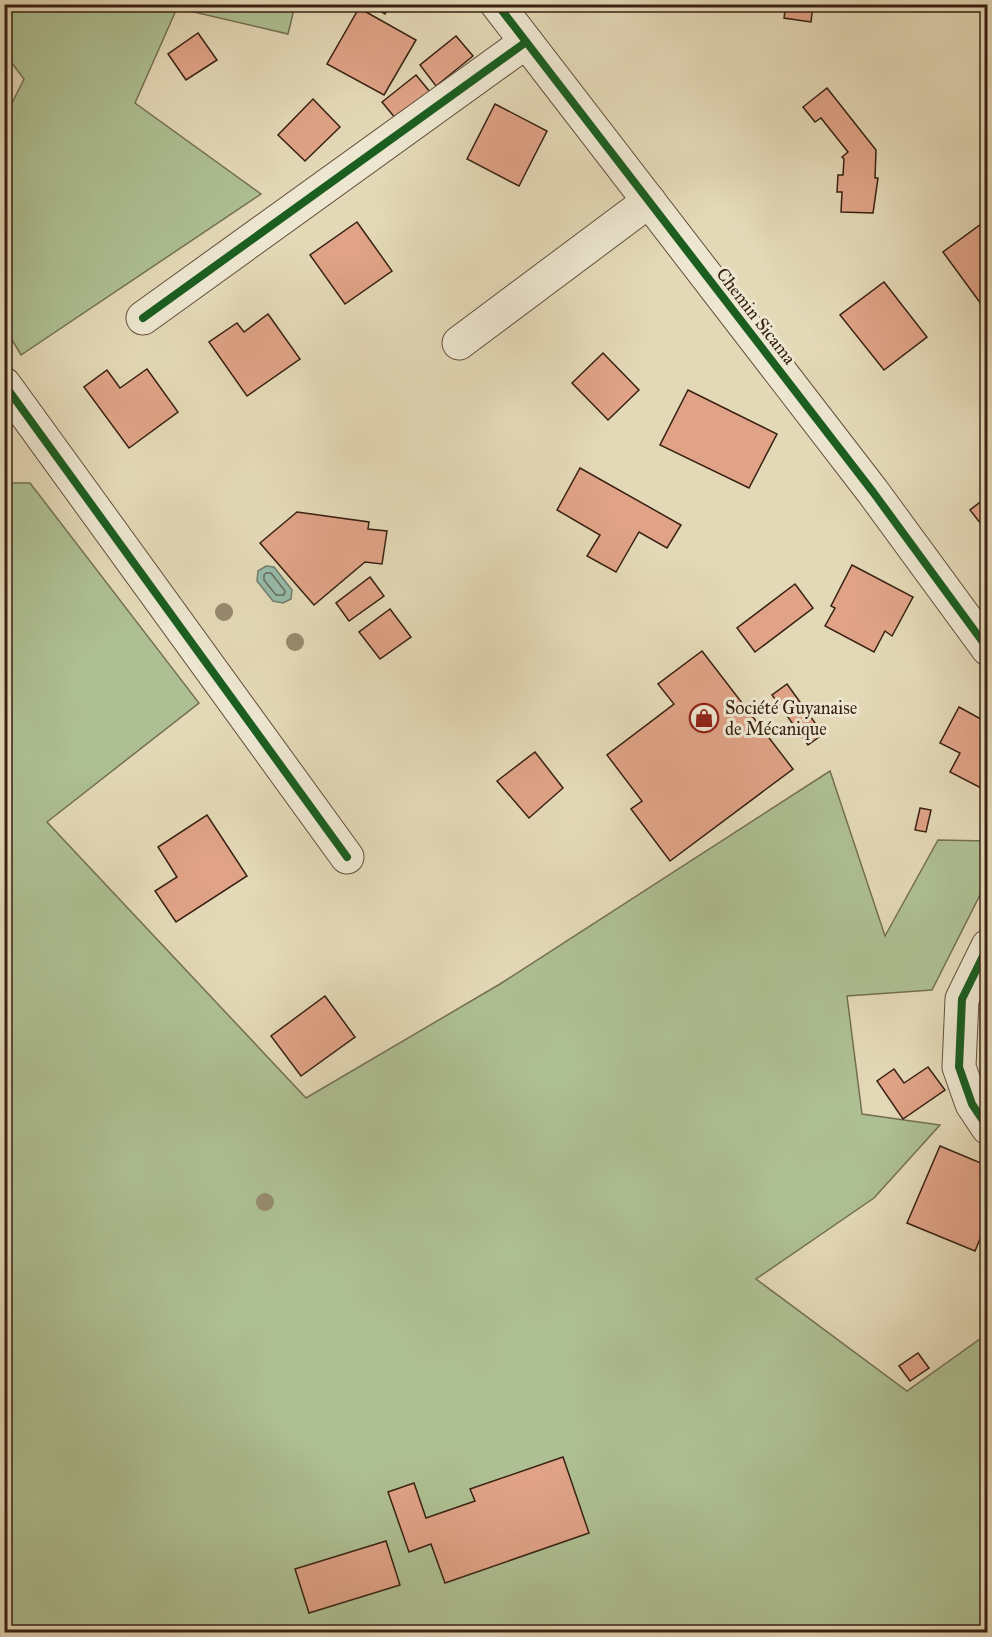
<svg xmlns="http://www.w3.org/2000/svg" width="992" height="1637" viewBox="0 0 992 1637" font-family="'IM FELL Great Primer',serif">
	<rect width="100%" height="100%" fill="#e4d9b7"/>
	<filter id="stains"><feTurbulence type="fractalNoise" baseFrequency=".00333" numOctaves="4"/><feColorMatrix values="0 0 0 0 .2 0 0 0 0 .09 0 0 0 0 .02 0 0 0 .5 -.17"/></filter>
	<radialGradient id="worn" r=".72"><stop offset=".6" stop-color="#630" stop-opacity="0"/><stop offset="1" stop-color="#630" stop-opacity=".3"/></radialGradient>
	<g fill="#aec093" stroke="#737052" stroke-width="1.5">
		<polygon points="5,4 295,5 288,34 177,8 135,103 261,194 21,355 5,328 5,117 24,79 5,54"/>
		<polygon points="4,483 30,483 199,703 47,822 306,1098 500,984 830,771 885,936 938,840 987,841 987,881 932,990 847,996 862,1114 940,1125 874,1198 756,1279 907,1391 987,1334 987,1632 5,1632"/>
	</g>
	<polygon fill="#96bbaa" stroke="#707d6d" stroke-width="1.5" points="266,566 274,567 292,590 291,599 283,603 273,601 257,581 258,571"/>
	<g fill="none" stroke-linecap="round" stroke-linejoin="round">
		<polygon stroke="#676e5e" stroke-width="1.5" points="266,573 271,573 285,591 284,595 276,595 264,580 264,575"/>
	</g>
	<g fill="#e0a387" stroke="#382112" stroke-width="1.5">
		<polygon points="368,4 390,4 385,14"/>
		<polygon points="786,4 813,4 811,22 784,18"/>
		<polygon points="359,8 416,40 384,95 327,64"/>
		<polygon points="198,33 217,60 186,80 168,54"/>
		<polygon points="456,36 473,56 436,86 420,65"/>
		<polygon points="416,75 430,92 396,119 382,102"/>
		<polygon points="827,88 876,150 875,178 878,178 873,213 841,212 842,192 837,192 838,175 843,175 844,159 842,157 848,152 821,118 815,122 803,107"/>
		<polygon points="313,99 340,127 305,161 278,135"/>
		<polygon points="495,104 547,131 519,186 467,159"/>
		<polygon points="988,219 988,306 984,308 943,252"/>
		<polygon points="357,222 392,271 345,304 310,255"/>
		<polygon points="884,282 927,337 884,370 840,315"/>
		<polygon points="268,314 300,359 247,396 209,342 237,323 244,332"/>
		<polygon points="603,353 639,390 608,420 572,383"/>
		<polygon points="147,369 178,412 129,448 84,387 107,370 120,388"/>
		<polygon points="688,390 777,434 749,488 660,445"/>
		<polygon points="580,468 681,525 667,548 639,532 616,572 587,556 600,535 557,510"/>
		<polygon points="988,496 988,533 970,510"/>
		<polygon points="297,512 369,522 368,529 387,531 382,564 365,562 314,605 260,543"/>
		<polygon points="852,565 913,597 892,636 885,631 874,652 825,626 835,608 831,606"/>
		<polygon points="370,577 384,596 349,621 336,603"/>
		<polygon points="795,584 813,608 755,652 737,628"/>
		<polygon points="390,609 411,637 380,659 359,632"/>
		<polygon points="702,651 793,769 670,861 631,809 642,801 607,755 674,704 658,684"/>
		<polygon points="787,684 823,734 808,745 772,695"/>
		<polygon points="959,707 988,723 988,780 983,789 950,772 960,753 940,743"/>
		<polygon points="535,752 563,788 529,818 497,781"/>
		<polygon points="920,808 931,810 926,832 915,830"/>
		<polygon points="207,815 247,876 176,922 155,891 177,877 158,847"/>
		<polygon points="325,996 355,1037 301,1076 271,1036"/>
		<polygon points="928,1067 945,1090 903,1119 877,1081 894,1069 904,1083"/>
		<polygon points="940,1146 988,1166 988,1220 975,1251 907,1223"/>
		<polygon points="918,1353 929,1368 910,1381 899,1366"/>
		<polygon points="563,1457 589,1533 445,1583 431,1544 409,1552 388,1492 414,1483 426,1518 475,1501 470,1489"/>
		<polygon points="386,1541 400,1585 309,1613 295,1569"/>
	</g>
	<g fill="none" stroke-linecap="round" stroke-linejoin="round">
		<g stroke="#634f3b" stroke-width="35">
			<g id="minor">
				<polyline points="497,4 873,492 988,649"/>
				<polyline points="143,318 526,42"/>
				<polyline points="459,343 649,201"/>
				<polyline points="4,384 347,857"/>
				<polyline points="988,946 962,999 959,1067 972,1104 988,1128"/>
			</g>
		</g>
		<use href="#minor" stroke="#ede6d0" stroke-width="33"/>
		<g stroke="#ede6d0" stroke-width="11">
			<g id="cycleway">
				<polyline points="497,4 873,492 988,649"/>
				<polyline points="143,318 526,42"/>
				<polyline points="4,384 347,857"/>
				<polyline points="988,946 962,999 959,1067 972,1104 988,1128"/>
			</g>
		</g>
		<use href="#cycleway" stroke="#1b5e20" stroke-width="8"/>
	</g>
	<g fill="#968a6e">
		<circle cx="224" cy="612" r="9"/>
		<circle cx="295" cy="642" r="9"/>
		<circle cx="265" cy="1202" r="9"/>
	</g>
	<defs>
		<g id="shop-ring" transform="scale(1.5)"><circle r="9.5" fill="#ede6d0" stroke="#8f2418" stroke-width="1.5"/><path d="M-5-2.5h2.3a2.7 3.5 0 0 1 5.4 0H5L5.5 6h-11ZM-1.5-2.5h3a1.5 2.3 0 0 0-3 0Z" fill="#8f2418"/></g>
	</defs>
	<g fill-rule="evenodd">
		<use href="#shop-ring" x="704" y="718"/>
	</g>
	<g text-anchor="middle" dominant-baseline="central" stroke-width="6" stroke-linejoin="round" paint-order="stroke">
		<g font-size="18" fill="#382112" stroke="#ede6d0">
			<text transform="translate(756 316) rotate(52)">Chemin Sicama</text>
		</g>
		<g font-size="18" fill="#382112" stroke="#ede6d0" text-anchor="start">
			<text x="725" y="708">Société Guyanaise<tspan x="725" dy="21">de Mécanique</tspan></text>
		</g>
	</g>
	<rect width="992" height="1637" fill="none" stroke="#e4d9b7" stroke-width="24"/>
	<rect x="6" y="6" width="980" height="1625" fill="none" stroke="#382112" stroke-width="3"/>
	<rect x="12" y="12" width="968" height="1613" fill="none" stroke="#382112" stroke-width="1.5"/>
	<rect width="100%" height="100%" filter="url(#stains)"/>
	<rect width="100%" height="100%" fill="url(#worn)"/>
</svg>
